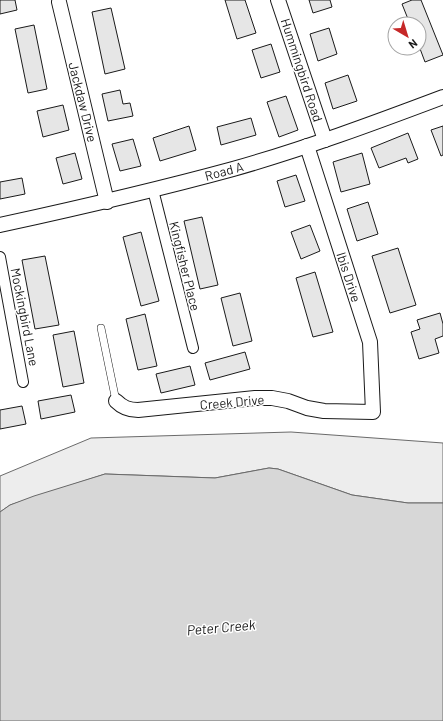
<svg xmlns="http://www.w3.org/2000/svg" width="443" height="721" viewBox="0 0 443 721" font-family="Barlow,sans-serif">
	<rect width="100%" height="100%" fill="#fff"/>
	<polygon fill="#ededed" stroke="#6a6a6a" points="291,432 443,443 443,503 408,503 352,495 278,469 269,468 215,478 105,474 10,505 0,512 0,476 91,438"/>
	<polygon fill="#d7d7d7" stroke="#6a6a6a" points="269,468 278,469 352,495 408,503 443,503 443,721 0,721 0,512 10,505 34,496 105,474 215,478"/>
	<g fill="#e6e6e6" stroke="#1a1a1a">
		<polygon points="0,0 15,0 17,10 0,14"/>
		<polygon points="225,0 245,0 256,33 237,39"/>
		<polygon points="309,0 330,0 332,7 313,13"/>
		<polygon points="412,0 421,0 443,55 425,62 419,46 419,24 410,24 402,4"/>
		<polygon points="111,8 125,69 105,74 92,12"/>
		<polygon points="34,25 47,89 28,93 15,29"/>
		<polygon points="329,28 337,54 318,61 310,34"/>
		<polygon points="271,44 280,72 261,78 252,50"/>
		<polygon points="348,75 357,101 333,109 325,83"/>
		<polygon points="120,90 123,104 130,103 133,116 108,121 102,94"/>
		<polygon points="286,96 298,130 279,137 267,102"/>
		<polygon points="63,105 69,130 43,137 37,111"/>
		<polygon points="251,118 256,135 221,145 217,127"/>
		<polygon points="189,126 196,150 160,161 153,138"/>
		<polygon points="443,126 443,155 441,156 431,130"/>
		<polygon points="408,133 418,159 408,163 406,158 379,168 371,148"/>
		<polygon points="133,139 141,166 120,171 112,144"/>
		<polygon points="75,153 82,179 63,184 56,158"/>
		<polygon points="362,153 370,184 341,192 333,162"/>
		<polygon points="296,175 305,201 285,207 277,181"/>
		<polygon points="22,178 25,194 0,199 0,182"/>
		<polygon points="368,202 378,234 357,241 347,209"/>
		<polygon points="202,217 218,285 200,289 184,221"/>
		<polygon points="310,225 320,251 301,259 291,232"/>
		<polygon points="141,232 159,301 141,306 123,237"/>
		<polygon points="398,248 416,305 390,313 372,256"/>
		<polygon points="45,256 59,325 35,329 22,260"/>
		<polygon points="315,272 333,332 313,337 296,278"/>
		<polygon points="240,293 252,341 233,346 221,298"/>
		<polygon points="440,313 443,324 443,336 435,339 439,353 419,359 411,332 420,329 417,320"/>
		<polygon points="145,314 157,366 138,370 126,319"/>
		<polygon points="74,331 84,383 63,387 53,335"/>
		<polygon points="245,352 250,369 210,380 205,363"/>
		<polygon points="190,366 195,385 161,393 156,374"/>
		<polygon points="71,395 75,412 41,419 38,401"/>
		<polygon points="22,406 26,424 0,429 0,410"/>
	</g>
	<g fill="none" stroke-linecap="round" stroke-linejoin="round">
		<g stroke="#1a1a1a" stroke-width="8">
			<polyline id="service" points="101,328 116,401"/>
		</g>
		<g stroke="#1a1a1a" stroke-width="12">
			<g id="pedestrian">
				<polyline points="153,190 193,348"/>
				<polyline points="0,257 23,382"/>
			</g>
		</g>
		<g stroke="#1a1a1a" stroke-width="16">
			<g id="minor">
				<polyline points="278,0 325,140"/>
				<polyline points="59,2 107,202"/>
				<path d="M0,225C78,208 156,190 233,169C304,149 374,123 443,97"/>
				<path d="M116,401C123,408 129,410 138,410L255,398H272L288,401L307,408L324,411L373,412L370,342L307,146"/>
			</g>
		</g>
		<use href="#service" stroke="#fff" stroke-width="7"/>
		<use href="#pedestrian" stroke="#fff" stroke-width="10"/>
		<use href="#minor" stroke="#fff" stroke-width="14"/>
	</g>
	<g text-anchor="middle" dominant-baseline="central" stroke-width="3" stroke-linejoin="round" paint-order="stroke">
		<g font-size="13" fill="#1a1a1a" stroke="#fff">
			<text transform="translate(302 70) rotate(72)">Hummingbird Road</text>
			<text transform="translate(83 102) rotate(76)">Jackdaw Drive</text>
			<text transform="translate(224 171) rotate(-15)">Road A</text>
			<text transform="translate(185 266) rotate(76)">Kingfisher Place</text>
			<text transform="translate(349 277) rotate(72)">Ibis Drive</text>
			<text transform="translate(25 317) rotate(79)">Mockingbird Lane</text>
			<text transform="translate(232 402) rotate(-5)">Creek Drive</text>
		</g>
		<g font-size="14" font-style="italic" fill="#1a1a1a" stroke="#fff">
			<text transform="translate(221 627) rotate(-5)">Peter Creek</text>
		</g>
	</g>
	<g transform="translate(407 36) rotate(142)"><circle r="19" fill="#ffffff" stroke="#a3a3a3"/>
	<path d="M0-3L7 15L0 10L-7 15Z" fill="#c62828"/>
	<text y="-6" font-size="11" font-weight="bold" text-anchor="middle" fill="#1a1a1a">N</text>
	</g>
</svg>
